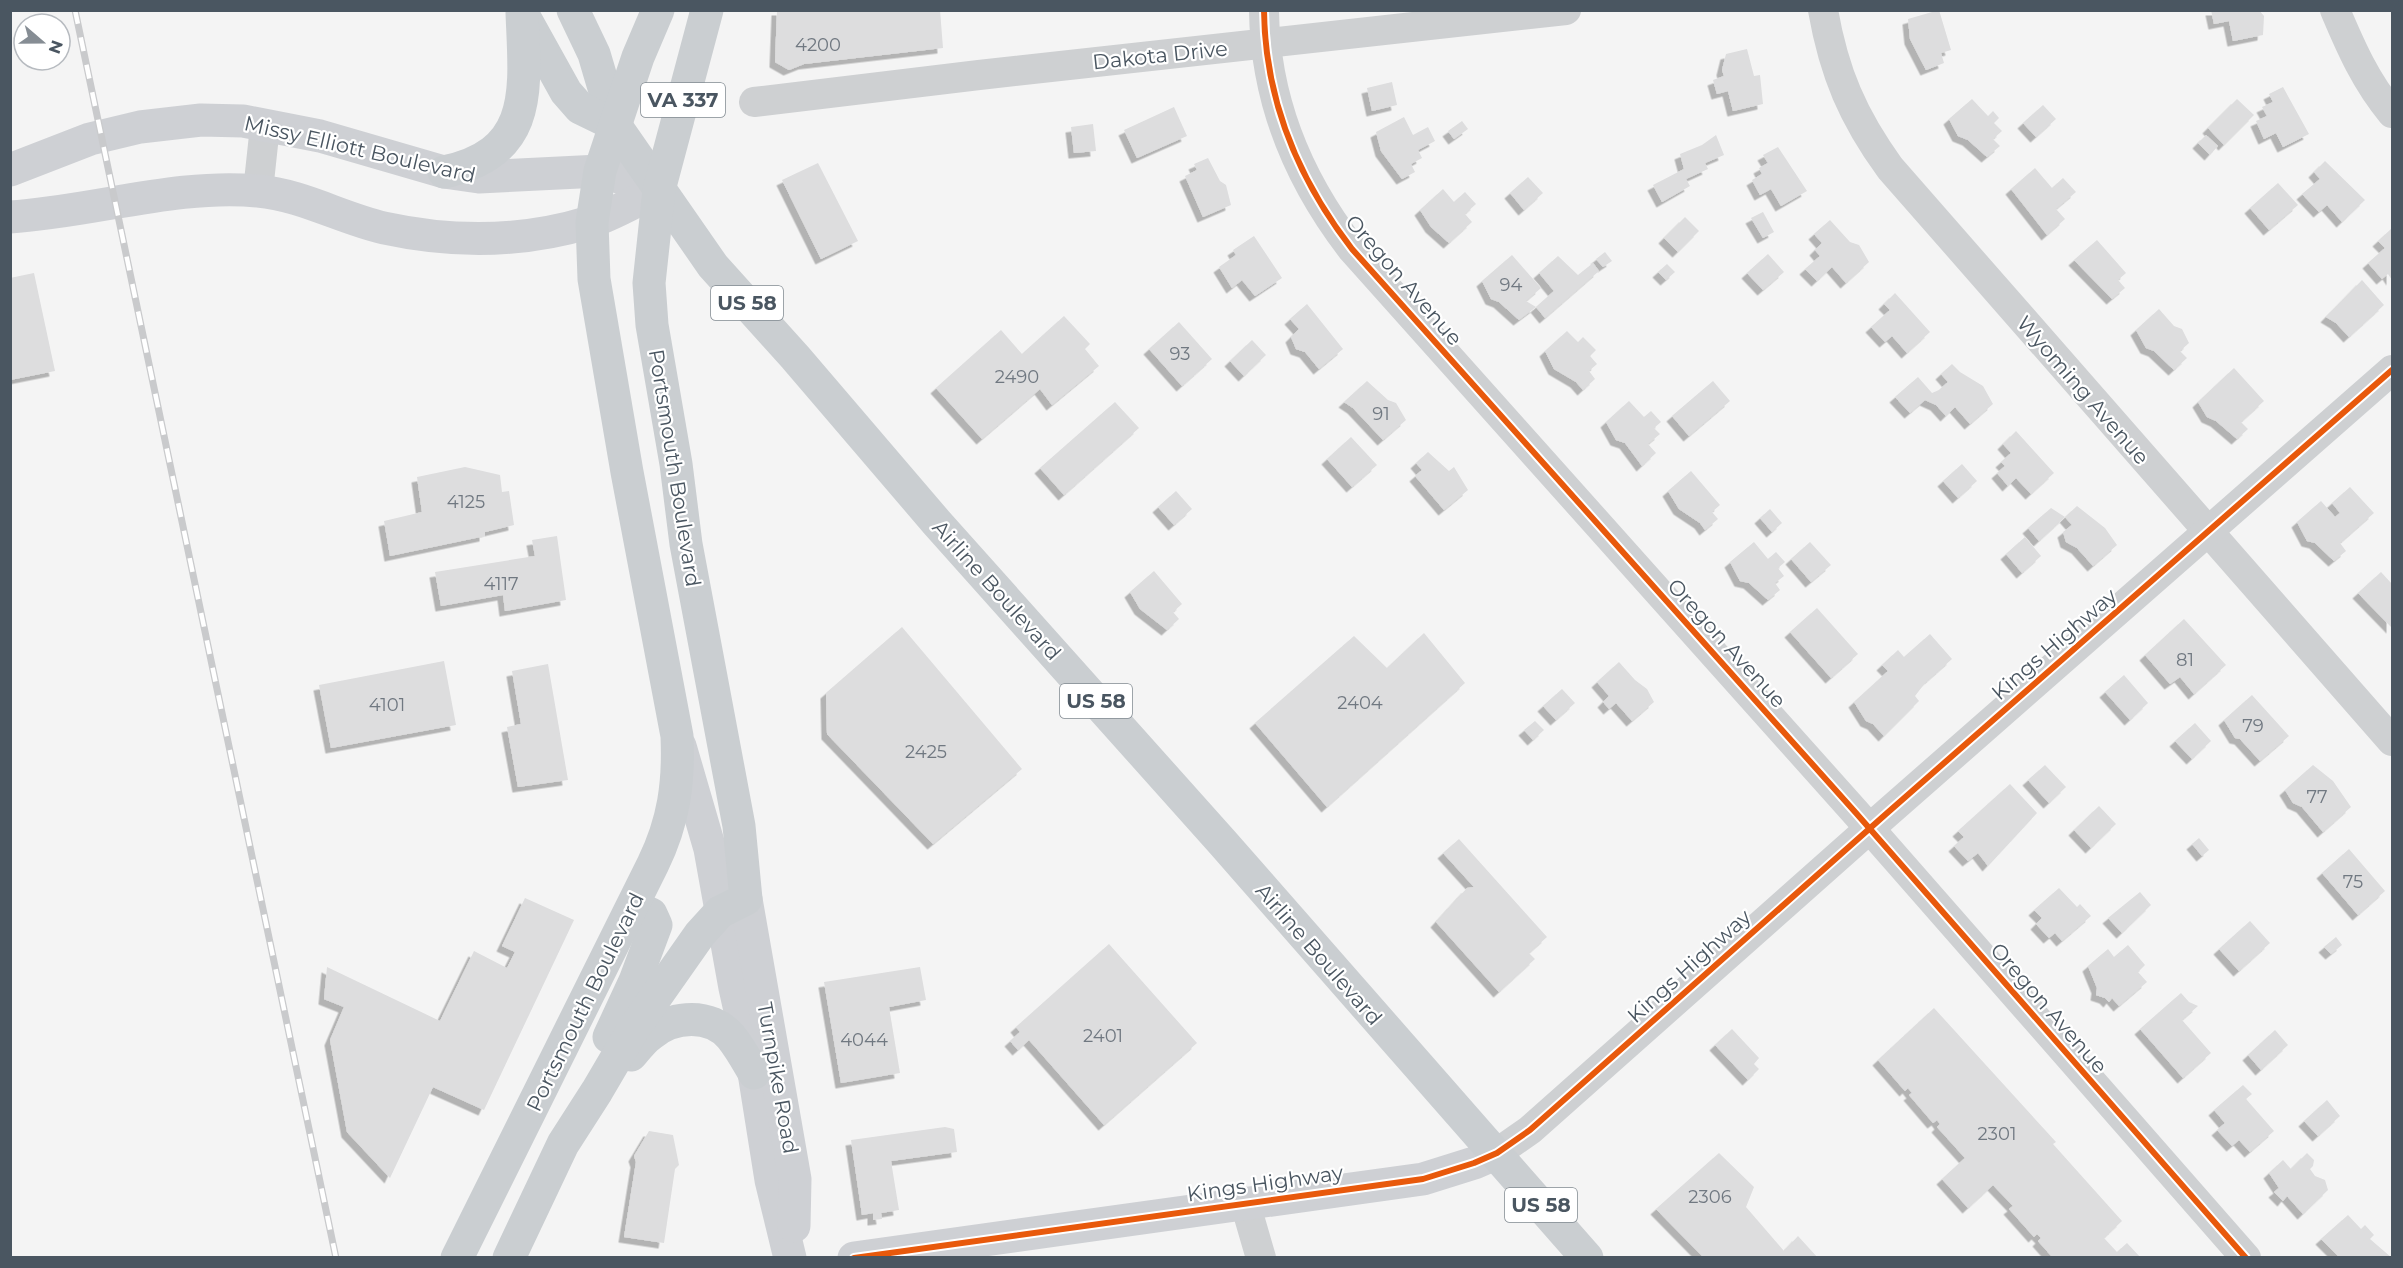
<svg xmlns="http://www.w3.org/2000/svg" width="2403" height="1268" viewBox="0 0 2403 1268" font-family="Montserrat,sans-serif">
	<defs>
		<filter id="shadow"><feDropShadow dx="-5.5" dy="5.5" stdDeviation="0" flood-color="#0004"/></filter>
	</defs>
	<rect width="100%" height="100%" fill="#f4f4f4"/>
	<g fill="#ddddde" filter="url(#shadow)">
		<polygon points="777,10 940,10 943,48 804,64 789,70 775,62"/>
		<polygon points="1939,10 1951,50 1941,53 1944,63 1926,70 1910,39 1908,19"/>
		<polygon points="2211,10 2259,10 2264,16 2263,35 2233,41 2229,21 2214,24"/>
		<polygon points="1747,49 1754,76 1760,75 1763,104 1733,111 1728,91 1717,94 1713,80 1724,76 1722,70 1726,54"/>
		<polygon points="1392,82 1397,105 1372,111 1367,88"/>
		<polygon points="2283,87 2309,134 2283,147 2276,133 2264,139 2256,121 2267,116 2262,107 2273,102 2269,94"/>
		<polygon points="1972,99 1988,116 1993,111 1999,118 1994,123 2002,131 1993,139 2000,146 1987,157 1968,140 1958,136 1949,119"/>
		<polygon points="2237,99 2254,115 2224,145 2208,128"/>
		<polygon points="2043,105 2056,119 2036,137 2023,123"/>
		<polygon points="1174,107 1187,136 1137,158 1124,130"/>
		<polygon points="1404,117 1413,135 1428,127 1435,141 1418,150 1422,158 1411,164 1415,172 1402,179 1381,151 1376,132"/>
		<polygon points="1462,121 1468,129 1454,139 1448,131"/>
		<polygon points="1093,124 1096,151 1074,153 1071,127"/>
		<polygon points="1716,135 1724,155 1705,163 1708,169 1686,179 1690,186 1662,202 1653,185 1684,169 1680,154 1702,145"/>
		<polygon points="2206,135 2218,146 2210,155 2198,143"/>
		<polygon points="1778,147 1807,191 1781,206 1771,189 1760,195 1752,180 1762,174 1759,168 1768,163 1763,155"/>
		<polygon points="1208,158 1220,181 1226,185 1231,205 1203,217 1185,176 1197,170 1194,164"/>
		<polygon points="2325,161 2365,200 2342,222 2327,205 2319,212 2302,194 2320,179 2314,172"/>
		<polygon points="818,163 858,241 821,259 782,180"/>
		<polygon points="2035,168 2052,188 2063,178 2076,192 2056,209 2065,219 2047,235 2011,189"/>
		<polygon points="1528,177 1543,193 1524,210 1510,193"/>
		<polygon points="2278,183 2298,205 2269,230 2250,208"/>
		<polygon points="1443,189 1454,202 1465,192 1476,204 1465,214 1472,222 1449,243 1431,227 1420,210"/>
		<polygon points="1763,212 1774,232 1763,238 1751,218"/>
		<polygon points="1685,217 1699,231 1678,252 1664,238"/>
		<polygon points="1830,220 1850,242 1859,245 1869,262 1846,283 1832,267 1817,281 1805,269 1820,256 1815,250 1822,243 1814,234"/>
		<polygon points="2391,229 2392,231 2392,280 2388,274 2382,279 2368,263 2385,248 2378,241"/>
		<polygon points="1254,236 1282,278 1255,296 1242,280 1232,288 1219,267 1236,255 1233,250"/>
		<polygon points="2097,240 2126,273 2118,280 2125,288 2112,299 2074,260"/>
		<polygon points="1605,252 1612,261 1603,267 1596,259"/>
		<polygon points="1768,254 1784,272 1763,290 1747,273"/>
		<polygon points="1512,255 1541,288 1526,301 1536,307 1554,291 1539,273 1558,256 1578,275 1593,263 1599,271 1545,318 1536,307 1519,320 1499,302 1491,299 1482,281"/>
		<polygon points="1667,264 1675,272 1666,280 1658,272"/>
		<polygon points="34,273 55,371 10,380 10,278"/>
		<polygon points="2362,280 2384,305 2349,337 2336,323 2326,317"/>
		<polygon points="1895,293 1930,332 1907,353 1892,336 1885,342 1871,327 1890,310 1884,304"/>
		<polygon points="1307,304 1343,349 1319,369 1305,352 1296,349 1291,337 1299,329 1290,319"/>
		<polygon points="2159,309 2174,326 2182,329 2189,343 2180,351 2187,358 2174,370 2154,351 2146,348 2136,330"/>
		<polygon points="1064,316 1090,344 1085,349 1099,366 1052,405 1040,389 982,439 936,388 1001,330 1022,354"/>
		<polygon points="1179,322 1212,359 1182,386 1149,349"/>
		<polygon points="1567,331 1578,342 1583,337 1596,350 1590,356 1597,364 1589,371 1595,379 1583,390 1576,382 1554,369 1545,351"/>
		<polygon points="1252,340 1266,355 1244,376 1230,361"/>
		<polygon points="1952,364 1960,372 1983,386 1993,404 1970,424 1955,407 1946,416 1936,405 1925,400 1910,413 1895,397 1918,377 1932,393 1939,390 1948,382 1941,374"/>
		<polygon points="2234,368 2264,401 2241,422 2248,429 2237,439 2216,421 2207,417 2198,402"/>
		<polygon points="1367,381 1388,400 1396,403 1406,420 1383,440 1353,408 1344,402"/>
		<polygon points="1713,381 1730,401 1689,436 1672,416"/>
		<polygon points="1629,401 1644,417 1651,411 1661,422 1654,428 1660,434 1648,444 1656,453 1642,466 1625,443 1616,440 1606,422"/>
		<polygon points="1115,402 1139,428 1064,495 1040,468"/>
		<polygon points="2016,431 2054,473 2031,494 2016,478 2008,486 1997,473 2005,466 2001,462 2011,453 2003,444"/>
		<polygon points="1351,437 1377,465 1352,487 1327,459"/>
		<polygon points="1428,452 1449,471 1454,467 1468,490 1444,510 1415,476 1422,470 1416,463"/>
		<polygon points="1962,464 1977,481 1958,498 1943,481"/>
		<polygon points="465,467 500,475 502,492 509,491 514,525 485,532 485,536 390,556 384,521 422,512 417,477"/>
		<polygon points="1691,471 1720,505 1712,512 1718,519 1705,530 1700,523 1679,509 1668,491"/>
		<polygon points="2350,487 2374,513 2340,543 2346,551 2334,561 2315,543 2307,541 2297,522 2321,501 2335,517 2340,513 2332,503"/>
		<polygon points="1176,491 1192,509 1174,525 1158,507"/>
		<polygon points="2077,506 2105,528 2117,545 2093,566 2077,548 2066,542 2063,532 2072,525 2065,517"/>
		<polygon points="2051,508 2065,517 2039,541 2028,528"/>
		<polygon points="1770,509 1782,523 1772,532 1760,518"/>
		<polygon points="557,536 566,600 505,611 503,595 441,606 435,572 535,556 532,540"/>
		<polygon points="2025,537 2041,556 2022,573 2006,554"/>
		<polygon points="1754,542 1768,559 1776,552 1785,562 1778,568 1784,576 1775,583 1780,590 1768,600 1749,583 1740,581 1730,562"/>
		<polygon points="1810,542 1831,565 1811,582 1791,559"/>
		<polygon points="1154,571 1182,604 1173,612 1179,619 1167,630 1140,609 1130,592"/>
		<polygon points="2381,572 2392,584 2392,628 2358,593"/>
		<polygon points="1817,608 1858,654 1831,678 1790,632"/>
		<polygon points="2184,619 2226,665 2194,694 2180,677 2170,684 2145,655"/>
		<polygon points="902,627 1022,769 933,844 827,734 826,693"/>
		<polygon points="1424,633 1465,683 1327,807 1255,723 1354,636 1387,668"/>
		<polygon points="1930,634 1952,659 1925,683 1915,696 1919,701 1884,736 1873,724 1866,721 1854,702 1888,671 1882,665 1898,650 1904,657"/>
		<polygon points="444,661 456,725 331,748 319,685"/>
		<polygon points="1619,662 1635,680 1647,689 1654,702 1632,721 1616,703 1609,709 1603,702 1609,696 1597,682"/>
		<polygon points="548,664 568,780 518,787 507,727 521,724 512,671"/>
		<polygon points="2124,675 2148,703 2130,720 2105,692"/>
		<polygon points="1562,689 1575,703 1556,720 1543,706"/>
		<polygon points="2252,695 2289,736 2260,761 2240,739 2235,738 2224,720"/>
		<polygon points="1535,721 1544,730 1533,740 1524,730"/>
		<polygon points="2195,723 2211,741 2192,759 2175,741"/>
		<polygon points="2045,765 2066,787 2049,803 2028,780"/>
		<polygon points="2313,765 2333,781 2351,807 2323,832 2302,807 2293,803 2285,790"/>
		<polygon points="2010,784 2037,813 1988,866 1978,853 1968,861 1954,846 1964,837 1958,831"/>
		<polygon points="2099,806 2116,824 2091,848 2074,830"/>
		<polygon points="2199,838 2209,850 2202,856 2192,844"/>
		<polygon points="1459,839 1547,937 1529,953 1535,959 1499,992 1436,922 1467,888 1474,887 1443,853"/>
		<polygon points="2349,849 2385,891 2358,915 2322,873"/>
		<polygon points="2059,888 2077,907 2080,904 2091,916 2062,941 2055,933 2049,938 2036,924 2042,918 2034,910"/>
		<polygon points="2140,892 2151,905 2122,933 2108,918"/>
		<polygon points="525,898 574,920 484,1110 433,1087 390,1178 347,1132 330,1040 344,1007 324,999 327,967 440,1021 474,951 507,968 515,952 502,946"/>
		<polygon points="2250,921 2270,943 2239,971 2219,949"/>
		<polygon points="2336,937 2342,945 2331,954 2324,947"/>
		<polygon points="1109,944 1197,1043 1104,1125 1029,1040 1018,1050 1010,1041 1020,1032 1016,1027"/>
		<polygon points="2128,945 2145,965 2138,972 2147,982 2119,1006 2112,998 2109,1002 2105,998 2096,995 2097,988 2088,966 2108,949 2114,957"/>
		<polygon points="920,967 926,1000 889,1007 900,1073 841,1083 824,982"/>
		<polygon points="2181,993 2189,1002 2198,1006 2182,1020 2211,1053 2183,1078 2140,1029"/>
		<polygon points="1934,1008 2056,1142 2053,1144 2122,1221 2104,1238 2117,1252 2127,1243 2141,1258 2053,1258 2038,1241 2041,1238 2037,1234 2034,1237 2009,1209 2013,1206 1993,1185 1968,1208 1942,1179 1965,1158 1937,1127 1940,1124 1937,1120 1933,1123 1909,1095 1912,1093 1908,1088 1905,1091 1878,1060"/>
		<polygon points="1732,1029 1759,1058 1754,1064 1759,1069 1748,1080 1715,1045"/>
		<polygon points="2275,1030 2288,1045 2261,1070 2248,1055"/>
		<polygon points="2243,1085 2252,1094 2246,1099 2274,1131 2250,1152 2239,1140 2232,1146 2217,1130 2225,1123 2214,1110"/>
		<polygon points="2327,1100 2340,1116 2318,1136 2304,1121"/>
		<polygon points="945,1127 954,1129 957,1152 891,1161 899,1210 881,1213 882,1219 873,1220 873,1213 862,1215 851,1140"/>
		<polygon points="649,1131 673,1135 679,1165 675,1169 664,1243 624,1237 636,1162 634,1156"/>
		<polygon points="1719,1153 1754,1187 1746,1207 1784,1251 1798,1236 1818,1258 1704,1258 1656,1209"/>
		<polygon points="2307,1153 2314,1160 2313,1166 2310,1169 2315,1176 2325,1180 2328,1190 2303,1214 2287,1196 2283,1201 2274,1192 2279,1188 2269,1173 2283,1160 2291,1169"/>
		<polygon points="2348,1215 2361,1229 2365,1225 2374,1235 2370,1239 2392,1258 2340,1258 2321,1239"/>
	</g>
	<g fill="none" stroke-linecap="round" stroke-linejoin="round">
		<g stroke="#ced0d2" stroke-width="30">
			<path d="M1264,10C1265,99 1298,179 1352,249L1856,813L2246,1258"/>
			<path d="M1823,10C1834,73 1853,117 1890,168L2392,741"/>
			<path d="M2335,10C2351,48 2366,82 2392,113"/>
			<polyline points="754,102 979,75 1566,10"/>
			<polyline points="258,191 265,126"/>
			<polyline points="1497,1153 1530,1130 1886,814 2392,370"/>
			<polyline points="1245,1203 1261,1258"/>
		</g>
		<g stroke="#ced0d4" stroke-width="33">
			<polyline points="10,170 90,139 140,127 201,120 243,121 320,136 444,172 479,177 600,171 659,190"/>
			<path d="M10,217C91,212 179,183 258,191C302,195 341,218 384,228C453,243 522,243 590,222C613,215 637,200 659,190"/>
			<polyline points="680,746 710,849 735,988 754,1073 771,1180 790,1258"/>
			<polyline points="746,899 795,1179 794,1226"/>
			<polyline points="854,1258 1423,1179 1474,1163 1497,1153"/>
		</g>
		<g stroke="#caced1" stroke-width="33">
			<polyline points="573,10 594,54 615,125 713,266 795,357 937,523 1223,843 1587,1258"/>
			<polyline points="526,20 566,92 580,108 615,125"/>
			<path d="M444,172C535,153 525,89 522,13"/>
			<polyline points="609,1037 635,981 656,925 651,914 633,906"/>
			<path d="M631,1055C637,1048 643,1040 650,1035C673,1015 711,1013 731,1037C740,1048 747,1061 754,1073"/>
			<path d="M457,1258L653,864C674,821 679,783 677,736L627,472L594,279L592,222L600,171L638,57L658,10"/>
			<polyline points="509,1258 563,1144 597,1091 634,1028 700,934 720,912 746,899 739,826 686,544 676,464 652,325 649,283 659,190 707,10"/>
		</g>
		<g stroke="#c9cacc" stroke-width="7">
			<polyline id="rail" points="75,10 336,1258"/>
		</g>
		<use href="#rail" stroke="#fff" stroke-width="4.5" stroke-dasharray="14" stroke-linecap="butt"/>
		<g stroke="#fff" stroke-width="10">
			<g id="cycleway">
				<path d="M1264,10C1265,99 1298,179 1352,249L1856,813L2246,1258"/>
				<polyline points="854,1258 1423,1179 1474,1163 1497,1153 1530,1130 1886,814 2392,370"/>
			</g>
		</g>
		<use href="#cycleway" stroke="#e8590c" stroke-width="6"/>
	</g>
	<g text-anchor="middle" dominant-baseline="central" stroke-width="4.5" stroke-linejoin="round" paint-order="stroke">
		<g font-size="18" fill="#707881">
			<text x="818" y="45">4200</text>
			<text x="1511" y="285">94</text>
			<text x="1180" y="354">93</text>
			<text x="1017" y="377">2490</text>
			<text x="1381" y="414">91</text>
			<text x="466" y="502">4125</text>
			<text x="501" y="584">4117</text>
			<text x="2185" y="660">81</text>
			<text x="1360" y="703">2404</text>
			<text x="387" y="705">4101</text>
			<text x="2253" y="726">79</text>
			<text x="926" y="752">2425</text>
			<text x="2317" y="797">77</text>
			<text x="2353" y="882">75</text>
			<text x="1103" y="1036">2401</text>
			<text x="864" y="1040">4044</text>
			<text x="1997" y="1134">2301</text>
			<text x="1710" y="1197">2306</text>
		</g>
		<g fill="#fff" stroke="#808990" stroke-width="1.5">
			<rect x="641" y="83" width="84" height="34" rx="4.5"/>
			<rect x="711" y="286" width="72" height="34" rx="4.5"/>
			<rect x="1060" y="684" width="72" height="34" rx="4.5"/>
			<rect x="1505" y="1188" width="72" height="34" rx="4.5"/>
		</g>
		<g font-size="20" font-weight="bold" fill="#4a5661">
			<text x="683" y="100">VA 337</text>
			<text x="747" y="303">US 58</text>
			<text x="1096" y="701">US 58</text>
			<text x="1541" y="1205">US 58</text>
		</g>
		<g font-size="21" fill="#4a5661" stroke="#fff">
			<text transform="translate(1160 55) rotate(-6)">Dakota Drive</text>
			<text transform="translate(360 149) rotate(13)">Missy Elliott Boulevard</text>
			<text transform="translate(1404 280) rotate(49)">Oregon Avenue</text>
			<text transform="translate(2083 390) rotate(49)">Wyoming Avenue</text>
			<text transform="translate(675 468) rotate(81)">Portsmouth Boulevard</text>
			<text transform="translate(997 590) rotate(48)">Airline Boulevard</text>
			<text transform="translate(1727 643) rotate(48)">Oregon Avenue</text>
			<text transform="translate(2054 644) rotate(-41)">Kings Highway</text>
			<text transform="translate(1319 954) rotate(49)">Airline Boulevard</text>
			<text transform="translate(1689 966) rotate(-42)">Kings Highway</text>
			<text transform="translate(585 1002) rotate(-64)">Portsmouth Boulevard</text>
			<text transform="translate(2049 1008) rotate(49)">Oregon Avenue</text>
			<text transform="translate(778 1078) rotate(80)">Turnpike Road</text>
			<text transform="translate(1265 1183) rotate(-8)">Kings Highway</text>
		</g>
	</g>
	<rect width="2403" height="1268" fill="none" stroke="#4a5661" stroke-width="24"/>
	<g transform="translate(42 42) rotate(110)"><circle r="28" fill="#ffffff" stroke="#b7bbc0" stroke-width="1.5"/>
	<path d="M0-4.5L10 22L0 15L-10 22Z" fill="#868d94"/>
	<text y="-9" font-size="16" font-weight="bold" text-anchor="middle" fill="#4a5661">N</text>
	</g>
</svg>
